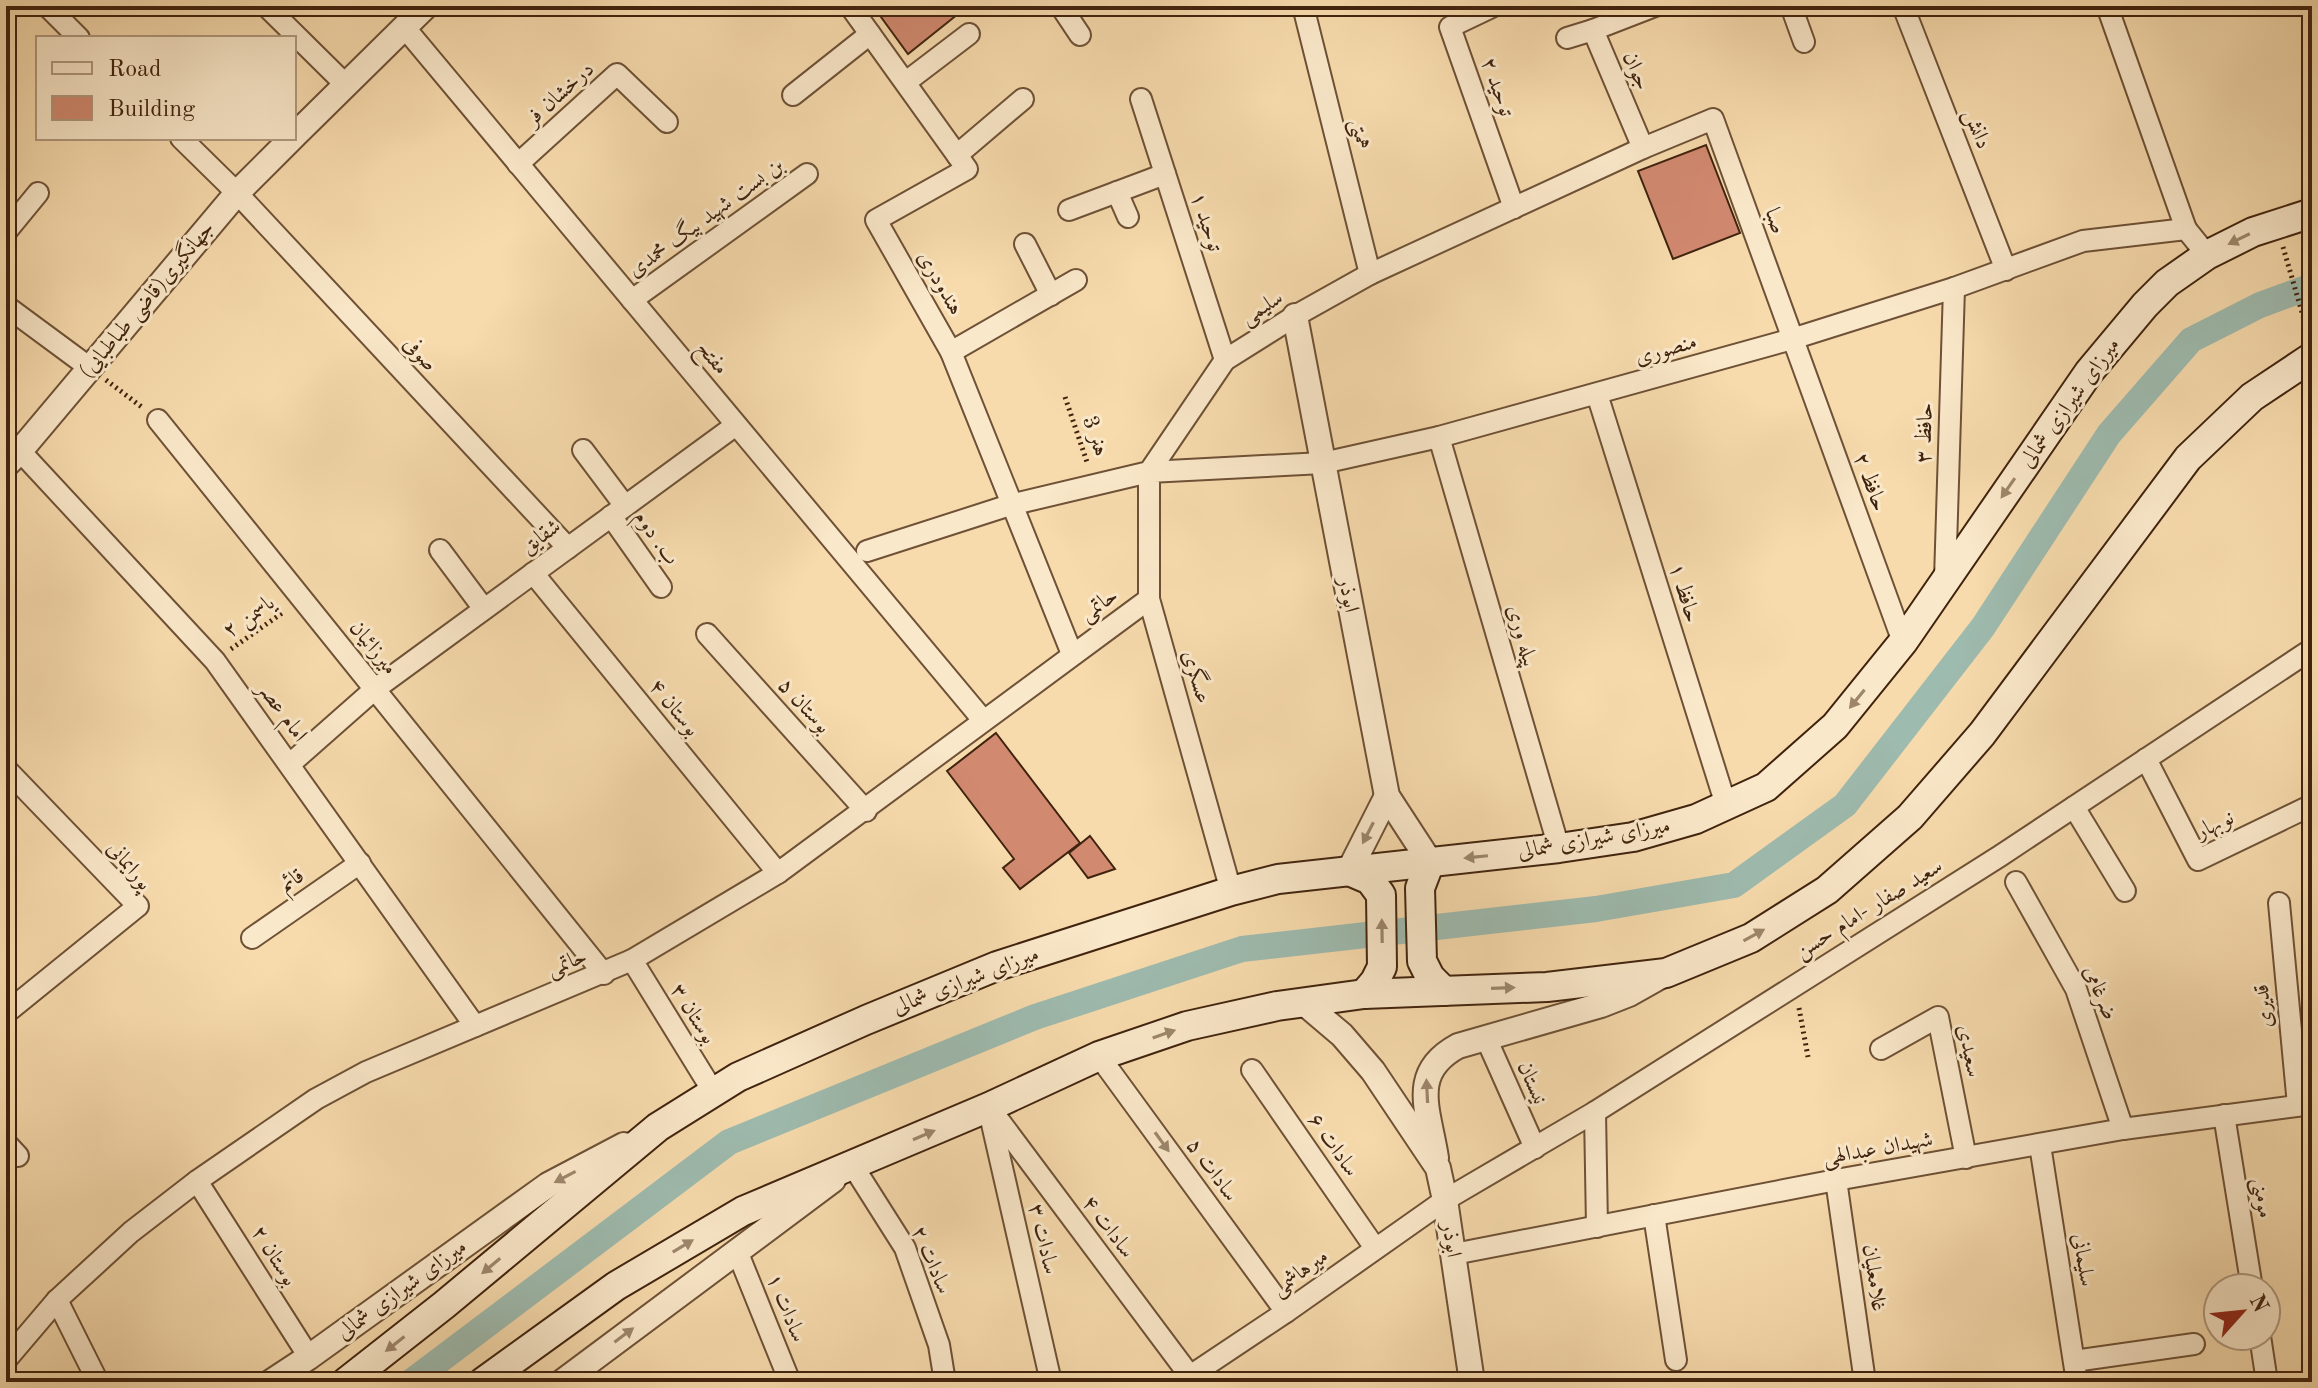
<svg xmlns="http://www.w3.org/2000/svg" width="2318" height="1388" viewBox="0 0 2318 1388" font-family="'Old Standard TT',Amiri,serif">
	<rect width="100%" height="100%" fill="#f7dbad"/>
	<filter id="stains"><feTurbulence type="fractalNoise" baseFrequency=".0025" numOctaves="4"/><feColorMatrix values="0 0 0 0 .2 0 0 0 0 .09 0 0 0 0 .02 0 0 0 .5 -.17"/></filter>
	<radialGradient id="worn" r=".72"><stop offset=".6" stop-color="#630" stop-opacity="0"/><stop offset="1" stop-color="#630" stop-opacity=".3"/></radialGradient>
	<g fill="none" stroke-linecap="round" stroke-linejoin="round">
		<polyline stroke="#9ebbaf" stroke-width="26" points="411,1382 729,1142 1035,1017 1242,949 1596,909 1734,885 1845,805 1983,627 2109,434 2191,340 2260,305 2312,286"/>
	</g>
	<g fill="#d18970" stroke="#40230e" stroke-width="2">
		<polygon points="873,6 968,6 908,54"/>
		<polygon points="1706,145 1740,233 1673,259 1638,171"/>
		<polygon points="996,733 1080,843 1020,889 1003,868 1014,859 947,771"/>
		<polygon points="1090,836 1115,869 1088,878 1069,853"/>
	</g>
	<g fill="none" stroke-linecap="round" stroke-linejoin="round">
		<g stroke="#6e5136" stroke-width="24">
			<g id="minor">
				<polyline points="47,6 79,38"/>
				<polyline points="266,6 345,84"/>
				<polyline points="850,6 967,169 876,220 951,352 1072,654"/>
				<polyline points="1071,6 1064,11 1080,35"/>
				<polyline points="1303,6 1370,274"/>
				<polyline points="1494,6 1450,27 1514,208"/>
				<polyline points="1791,6 1804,42"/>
				<polyline points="1903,6 2006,270"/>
				<polyline points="2107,6 2186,229"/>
				<polyline points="405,28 983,720"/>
				<polyline points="1567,38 1593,30"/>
				<polyline points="906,82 969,34"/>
				<polyline points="793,95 870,34"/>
				<polyline points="1141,99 1225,360"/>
				<polyline points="181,138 237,193 568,548"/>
				<polyline points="1643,148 1593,30 1655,6"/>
				<polyline points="957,155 1023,99"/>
				<polyline points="518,164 617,74 667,122"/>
				<polyline points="1117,192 1128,217"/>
				<polyline points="1069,210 1165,174"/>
				<polyline points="6,232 38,193"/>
				<polyline points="1025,244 1051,295"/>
				<polyline points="632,300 807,174"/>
				<polyline points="6,306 90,368"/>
				<polyline points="951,352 1076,280"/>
				<polyline points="1597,394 1726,805"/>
				<polyline points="158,420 604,974"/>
				<polyline points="1439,437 1559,848"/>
				<polyline points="583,450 625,506"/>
				<polyline points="20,451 215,661 475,1026"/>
				<polyline points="611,516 661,587"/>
				<polyline points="440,550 484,609"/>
				<polyline points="867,551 1010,505 1149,472 1225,360 1295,316 1370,274 1643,148 1713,119 1903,642"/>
				<polyline points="533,573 778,873"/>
				<polyline points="1945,579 1954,288"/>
				<polyline points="707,634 866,811"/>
				<polyline points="2146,759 2198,860 2312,805"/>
				<polyline points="290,764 375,689 736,425"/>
				<polyline points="6,769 138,906 6,1013"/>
				<polyline points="2074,807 2125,891"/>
				<polyline points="2016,882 2076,989 2123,1129"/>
				<polyline points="1231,891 1149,599 1149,472 1323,463 1439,437 1792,339 1954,288 2083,241 2186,229 2207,255"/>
				<polyline points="2279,903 2298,1105"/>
				<polyline points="252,938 360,863"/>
				<polyline points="632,960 714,1093"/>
				<polyline points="1486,1038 1535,1148"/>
				<polyline points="1881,1049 1938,1017 1966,1158"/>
				<polyline points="1099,1056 1286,1312"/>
				<polyline points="1252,1070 1375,1248"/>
				<polyline points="989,1107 1190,1376"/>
				<polyline points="1595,1112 1597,1227"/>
				<polyline points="990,1115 1051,1382"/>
				<polyline points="2224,1115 2252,1288"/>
				<polyline points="6,1143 18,1156"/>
				<polyline points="2040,1145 2077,1382"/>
				<polyline points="853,1166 905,1248 939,1345 945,1382"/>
				<polyline points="1836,1180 1865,1382"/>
				<polyline points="197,1181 309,1357"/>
				<polyline points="1654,1215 1676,1360"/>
				<polyline points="737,1251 790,1382"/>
				<polyline points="1454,1254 1836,1180 2123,1129 2312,1104"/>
				<polyline points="57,1300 98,1382"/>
				<polyline points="2260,1336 2267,1382"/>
				<polyline points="6,1360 57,1300 131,1232 197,1181 316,1099 366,1072 632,960 778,873 1149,599"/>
				<polyline points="2074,1361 2194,1344"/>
				<polyline points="1181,1382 1286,1312 1445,1200 1595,1112 2000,856 2312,649"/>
			</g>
		</g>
		<g stroke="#6e5136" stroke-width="28">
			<g id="tertiary">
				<polyline points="294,136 426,6"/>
				<polyline points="1295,316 1387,796 1430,862"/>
				<polyline points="6,465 20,451 237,193 292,138"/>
				<polyline points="1349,871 1387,796"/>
				<polyline points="1303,1002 1342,1035 1373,1071 1438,1168 1445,1200 1472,1382"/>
				<path d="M1436,1158C1429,1111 1408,1073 1458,1046L1601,1005L1629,994L1661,976"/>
				<polyline points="271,1382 309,1357 548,1185 624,1145"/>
				<polyline points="562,1382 833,1180"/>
			</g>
		</g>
		<g stroke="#40230e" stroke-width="32">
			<g id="secondary">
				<polyline points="1430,862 1420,888 1422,961 1430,977 1444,991"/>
				<polyline points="1349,871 1370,880 1381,895 1382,967 1375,981 1364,994"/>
				<polyline points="346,1382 444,1305 658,1127 738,1077 866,1020 997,966 1231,891 1278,879 1559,848 1633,837 1696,819 1766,787 1835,726 1903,642 2089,372 2145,305 2167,283 2207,255 2253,232 2312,213"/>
				<polyline points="483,1382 616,1286 743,1211 989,1107 1099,1056 1187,1026 1277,1006 1364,994 1547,987 1666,973 1751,938 1827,890 1910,817 1982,734 2188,458 2252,397 2312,357"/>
			</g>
		</g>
		<g stroke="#40230e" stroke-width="5" stroke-dasharray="2 4" stroke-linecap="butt">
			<polyline points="2283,247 2308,333"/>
			<polyline points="106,380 143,408"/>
			<polyline points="1065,397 1088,465"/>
			<polyline points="231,649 285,611"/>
			<polyline points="1799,1008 1808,1057"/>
		</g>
		<use href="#minor" stroke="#fae8ca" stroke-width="20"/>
		<use href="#tertiary" stroke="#fae8ca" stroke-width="24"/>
		<use href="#secondary" stroke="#fae8ca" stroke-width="28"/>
	</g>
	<defs><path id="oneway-solid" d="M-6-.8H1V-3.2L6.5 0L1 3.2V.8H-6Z" transform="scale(2)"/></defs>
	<g fill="#9d866c">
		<use href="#oneway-solid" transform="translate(2239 239) rotate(154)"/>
		<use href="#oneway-solid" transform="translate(2008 488) rotate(125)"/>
		<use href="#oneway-solid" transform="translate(1857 699) rotate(129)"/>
		<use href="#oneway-solid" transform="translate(1368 833) rotate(117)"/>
		<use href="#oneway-solid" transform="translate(1476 857) rotate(174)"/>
		<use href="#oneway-solid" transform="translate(1382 931) rotate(-91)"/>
		<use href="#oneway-solid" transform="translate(1754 935) rotate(-29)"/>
		<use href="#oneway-solid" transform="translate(1503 988) rotate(-2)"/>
		<use href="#oneway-solid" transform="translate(1164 1034) rotate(-19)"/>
		<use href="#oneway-solid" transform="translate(1427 1091) rotate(-93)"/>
		<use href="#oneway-solid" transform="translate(924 1135) rotate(-23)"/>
		<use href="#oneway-solid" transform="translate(1162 1142) rotate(54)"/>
		<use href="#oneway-solid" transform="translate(565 1177) rotate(152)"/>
		<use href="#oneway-solid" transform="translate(683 1246) rotate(-31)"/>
		<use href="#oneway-solid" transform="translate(491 1266) rotate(140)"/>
		<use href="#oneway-solid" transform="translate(624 1335) rotate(-37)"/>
		<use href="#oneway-solid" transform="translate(395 1344) rotate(142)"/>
	</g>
	<g text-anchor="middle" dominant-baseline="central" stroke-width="6" stroke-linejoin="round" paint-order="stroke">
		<g font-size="22" fill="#40230e" stroke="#fae8ca">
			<text transform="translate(1636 71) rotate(67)">جوان</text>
			<text transform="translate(1497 87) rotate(71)">توحید ۲</text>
			<text transform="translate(560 94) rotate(-42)">درخشان فر</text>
			<text transform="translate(1977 129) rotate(69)">دانش</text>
			<text transform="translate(1360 134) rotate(76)">همتی</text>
			<text transform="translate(706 218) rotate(-36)">بن بست شهید بیگ محمدی</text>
			<text transform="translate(1775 221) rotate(71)">صبا</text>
			<text transform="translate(1206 222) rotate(72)">توحید ۱</text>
			<text transform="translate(940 283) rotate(60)">هندودری</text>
			<text transform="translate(147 300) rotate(-50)">جهانگیری(قاضی طباطبایی)</text>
			<text transform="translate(1262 308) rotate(-32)">سلیمی</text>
			<text transform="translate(1666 350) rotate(-16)">منصوری</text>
			<text transform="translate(420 354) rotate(47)">صوفی</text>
			<text transform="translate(712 358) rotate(50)">مفتح</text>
			<text transform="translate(2070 403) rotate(-54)">میرزای شیرازی شمالی</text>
			<text transform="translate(1925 433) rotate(-88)">حافظ ۳</text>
			<text transform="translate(1095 436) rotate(71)">هنر 3</text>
			<text transform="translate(1870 482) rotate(70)">حافظ ۲</text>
			<text transform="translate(541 537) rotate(-36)">شقایق</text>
			<text transform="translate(656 538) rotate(55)">ب. دوم</text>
			<text transform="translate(1684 593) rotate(73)">حافظ ۱</text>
			<text transform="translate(1348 595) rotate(79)">ابوذر</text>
			<text transform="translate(1099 605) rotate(-35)">حاتمی</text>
			<text transform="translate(249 617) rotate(-35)">یاسمن ۲</text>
			<text transform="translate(1522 636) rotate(74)">پیله وری</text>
			<text transform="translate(373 648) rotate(51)">میرزائیان</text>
			<text transform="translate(1196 677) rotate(74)">عسگری</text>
			<text transform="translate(804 706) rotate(48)">بوستان ۵</text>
			<text transform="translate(674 708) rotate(51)">بوستان ۴</text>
			<text transform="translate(282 712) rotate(54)">امام عصر</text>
			<text transform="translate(2215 825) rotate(-26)">نوبهار</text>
			<text transform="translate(1594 839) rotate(-10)">میرزای شیرازی شمالی</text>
			<text transform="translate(129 866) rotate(50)">پورایمانی</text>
			<text transform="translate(292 881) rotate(-35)">قائم</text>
			<text transform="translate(1869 909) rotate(-32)">سعید صفار -امام حسن</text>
			<text transform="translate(567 963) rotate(-22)">حاتمی</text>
			<text transform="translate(966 981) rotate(-21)">میرزای شیرازی شمالی</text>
			<text transform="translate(2100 993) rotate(68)">ضرغامی</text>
			<text transform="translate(2264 1006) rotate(-96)">قدیری</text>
			<text transform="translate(693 1014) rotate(58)">بوستان ۳</text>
			<text transform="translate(1969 1051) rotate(79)">سعیدی</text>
			<text transform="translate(1532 1083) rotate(66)">نیستان</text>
			<text transform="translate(1333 1145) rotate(55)">سادات ۶</text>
			<text transform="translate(1878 1149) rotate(-10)">شهیدان عبدالهی</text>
			<text transform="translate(1212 1170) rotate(54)">سادات ۵</text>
			<text transform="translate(2262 1198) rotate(81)">مومنی</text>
			<text transform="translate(1108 1227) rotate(53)">سادات ۴</text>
			<text transform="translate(1043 1239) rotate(77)">سادات ۳</text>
			<text transform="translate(1451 1240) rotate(81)">ابوذر</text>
			<text transform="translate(274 1256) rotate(58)">بوستان ۲</text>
			<text transform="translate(931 1260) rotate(67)">سادات ۲</text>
			<text transform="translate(2083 1260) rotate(81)">سلیمانی</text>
			<text transform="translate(1300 1273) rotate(-36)">میرهاشمی</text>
			<text transform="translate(1874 1278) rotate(82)">غلامعلیان</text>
			<text transform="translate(402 1290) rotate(-36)">میرزای شیرازی شمالی</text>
			<text transform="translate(786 1308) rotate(68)">سادات ۱</text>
		</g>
	</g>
	<rect width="2318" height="1388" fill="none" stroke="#f7dbad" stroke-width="32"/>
	<rect x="8" y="8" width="2302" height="1372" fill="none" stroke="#40230e" stroke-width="4"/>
	<rect x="16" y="16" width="2286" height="1356" fill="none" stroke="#40230e" stroke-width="2"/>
	<rect x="36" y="36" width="260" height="104" fill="#fae8ca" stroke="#b0997f" stroke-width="2"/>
	<rect x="52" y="62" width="40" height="12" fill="#fae8ca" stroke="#b0997f" stroke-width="2"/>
	<text x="108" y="76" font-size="24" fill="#40230e">Road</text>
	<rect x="52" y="96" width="40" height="24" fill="#d18970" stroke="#b0997f" stroke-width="2"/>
	<text x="108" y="116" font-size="24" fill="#40230e">Building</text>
	<g transform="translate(2242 1312) rotate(63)"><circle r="38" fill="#fae8ca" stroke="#b0997f" stroke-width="2"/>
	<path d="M0-6L14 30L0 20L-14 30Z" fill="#8f2418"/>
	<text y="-12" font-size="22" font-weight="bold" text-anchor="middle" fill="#40230e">N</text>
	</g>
	<rect width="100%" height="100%" filter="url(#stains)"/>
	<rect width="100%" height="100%" fill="url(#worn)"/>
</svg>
